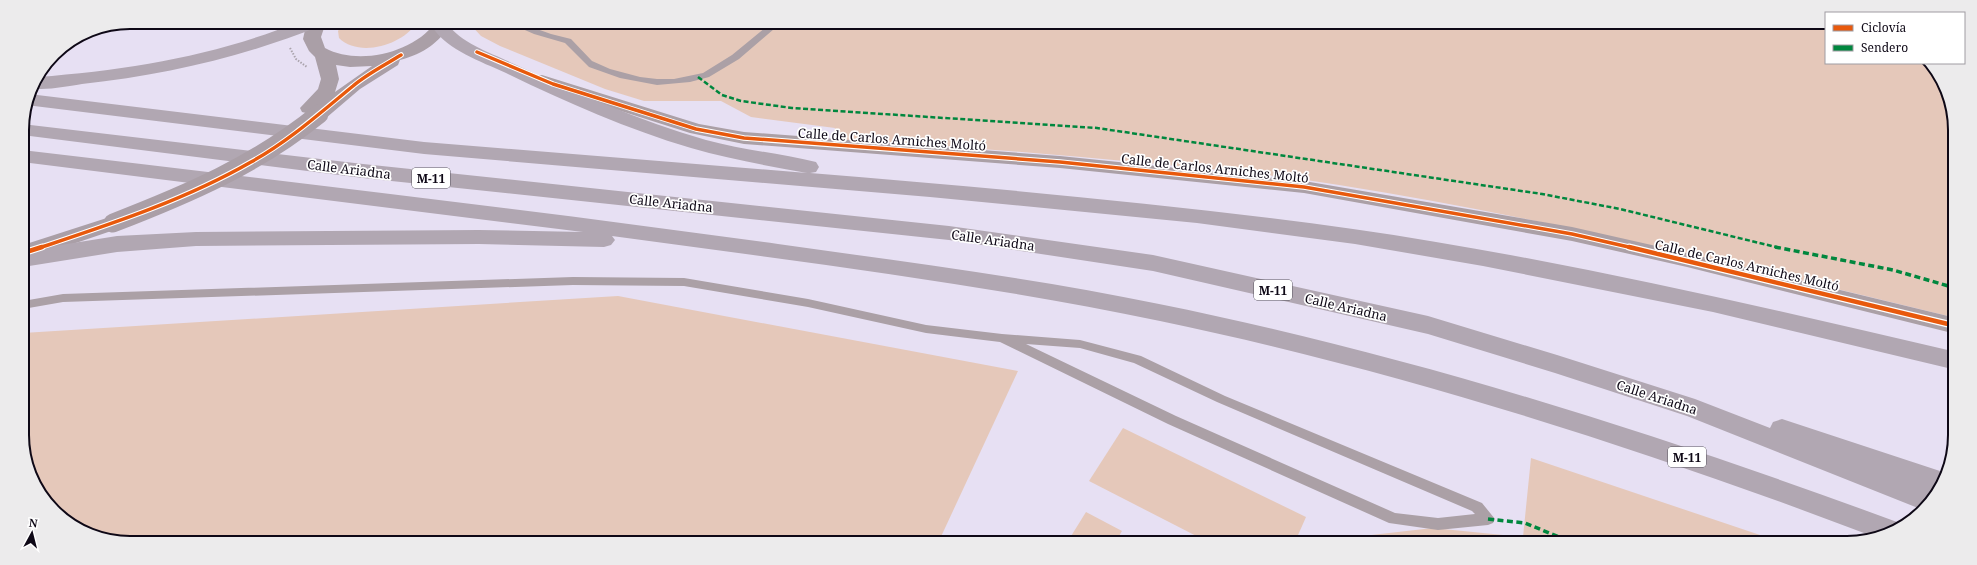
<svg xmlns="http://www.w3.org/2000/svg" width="1977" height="565" viewBox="0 0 1977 565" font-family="'Noto Serif',serif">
	<rect width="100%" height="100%" fill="#e7e0f3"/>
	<g fill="#e5c8ba">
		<path d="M344,22L416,23C403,45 359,58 339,38L338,31Z"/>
		<path d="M469,23L1826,26V63H1930L1953,109L1952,317C1748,267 1546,218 1339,185C1275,175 1210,169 1146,163C1042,153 938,145 833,139L835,128L751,117L721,101H644L605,89L500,46L481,36Z"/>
		<polygon points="618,296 1018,371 939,541 103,539 54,511 24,456 23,333"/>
		<polygon points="1123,428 1306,517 1295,542 1208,542 1089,481"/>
		<polygon points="1531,458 1763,536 1779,543 1344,542 1345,538 1433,528 1523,537"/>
		<polygon points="1086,512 1122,531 1116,541 1068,541"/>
	</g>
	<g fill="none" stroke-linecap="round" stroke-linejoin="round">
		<g stroke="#aaa3ac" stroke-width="2" stroke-dasharray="1.5 1.5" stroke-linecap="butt">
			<polyline points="465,23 469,29"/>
			<polyline points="290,48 296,59 307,67"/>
		</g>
		<g fill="#aba0a6" fill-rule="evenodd">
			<polygon points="509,23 520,23 551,34 571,39 592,61 610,69 640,77 657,79 674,79 703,73 732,55 771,23 781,23 739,59 709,77 690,82 657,85 620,78 589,67 565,43 534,34"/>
			<path d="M573,277L684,278L808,299L926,325L1002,334L1080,340L1141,356L1225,396L1482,503L1495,519L1493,523L1488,525L1438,530L1389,523L1168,424L1000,342L926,333L808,307L684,286L573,285L63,302L23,309V301L63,294ZM1026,344L1080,348L1134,363L1217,402L1472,511L1475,514L1438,518L1395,513L1176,416Z"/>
		</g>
		<polygon fill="#aba0a6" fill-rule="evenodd" points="542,75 699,124 744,132 1060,156 1304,181 1572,227 1687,253 1952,317 1952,333 1687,267 1572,241 1304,193 1060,168 744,144 690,133 536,84 533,80 536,76"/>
		<g fill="#aa9fa7" fill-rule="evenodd">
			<path d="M309,22H326L321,37L325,48C358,66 413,53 435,23H452C437,44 425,53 400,60L398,65L360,89L326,118L319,120L312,118L310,114L302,112L300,108L318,89L321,79L315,57L309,51L303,39L305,30ZM336,65L350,67L372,66L335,92L339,79Z"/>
			<polygon points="113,216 120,218 123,223 120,228 23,261 23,245"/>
		</g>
		<g fill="#b1a7b2" fill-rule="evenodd">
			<path d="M298,22H322L320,26C243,57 165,75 82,84C69,86 44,91 31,88L38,77C128,70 215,56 298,22Z"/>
			<path d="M435,23H447C461,44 492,53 514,64C576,93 640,121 706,140C742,150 780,153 816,162L819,167L816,172L810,173C991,188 1173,204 1353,229C1555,258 1754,305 1952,351V369L1713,312L1483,266L1355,244L1197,223L930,197L424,154L26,105L29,94L424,142L807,173C768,166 729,159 691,148C627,129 566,102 506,73C480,61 449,51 432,27Z"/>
			<polygon points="22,124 363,164 949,226 1153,255 1428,316 1557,355 1695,399 1770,428 1773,422 1782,419 1946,473 1937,495 1923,510 1687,416 1555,373 1428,334 1153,271 949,240 363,178 22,135"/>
			<path d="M22,150C274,180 527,209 778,244C905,262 1033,278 1159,304C1411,355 1656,433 1897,522L1899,526L1872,536C1640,448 1404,372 1160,321C979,283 795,261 612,236L615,240L611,245L604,247L479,244L196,246L117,252L23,267V251L117,236L196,232L479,230L583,232L22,162Z"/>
		</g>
		<path stroke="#aa9fa7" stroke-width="19" d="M113,223C188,194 256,165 319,114"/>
		<polyline stroke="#00873e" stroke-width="2.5" stroke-dasharray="5 2.5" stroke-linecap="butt" points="698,77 722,95 741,101 792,108 1097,128 1542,194 1620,209 1780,248"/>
		<g stroke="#00873e" stroke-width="3.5" stroke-dasharray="6 3.5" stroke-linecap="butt">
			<polyline points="1775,247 1893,270 1952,287"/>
			<polyline points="1488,519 1525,523 1571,542"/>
			<polyline points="1409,542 1434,537 1492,542"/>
		</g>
		<g stroke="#fff" stroke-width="5.5">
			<g id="cycleway-far1">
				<polyline points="477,52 553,84 696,129 744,138 1060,162 1304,187 1572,234 1633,248"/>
				<path d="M39,248C111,224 185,200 251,162C289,141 320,113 353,86C367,74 385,65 401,55"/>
			</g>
		</g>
		<g stroke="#fff" stroke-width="7">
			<g id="cycleway">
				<polyline points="1629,247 1952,325"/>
				<polyline points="23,253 42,247"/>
			</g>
		</g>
		<use href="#cycleway-far1" stroke="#e8590c" stroke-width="3.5"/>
		<use href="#cycleway" stroke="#e8590c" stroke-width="4.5"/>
	</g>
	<g text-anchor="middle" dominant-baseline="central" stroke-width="3.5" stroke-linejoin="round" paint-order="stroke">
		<g fill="#fff" stroke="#56525c" stroke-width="1">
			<rect x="412" y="168" width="38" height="20" rx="3"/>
			<rect x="1254" y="280" width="38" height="20" rx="3"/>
			<rect x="1668" y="447" width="38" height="20" rx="3"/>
		</g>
		<g font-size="12" font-weight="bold" fill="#0e0816">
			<text x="431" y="178">M-11</text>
			<text x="1273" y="290">M-11</text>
			<text x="1687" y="457">M-11</text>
		</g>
		<g font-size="13" fill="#0e0816" stroke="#fff">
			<text transform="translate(892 139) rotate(4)">Calle de Carlos Arniches Moltó</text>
			<text transform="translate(1215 168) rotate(6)">Calle de Carlos Arniches Moltó</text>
			<text transform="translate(349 169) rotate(7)">Calle Ariadna</text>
			<text transform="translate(671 203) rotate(6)">Calle Ariadna</text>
			<text transform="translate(993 240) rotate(8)">Calle Ariadna</text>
			<text transform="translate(1747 265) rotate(13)">Calle de Carlos Arniches Moltó</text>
			<text transform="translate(1346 307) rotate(13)">Calle Ariadna</text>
			<text transform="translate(1657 397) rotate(18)">Calle Ariadna</text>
		</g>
	</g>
	<path d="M0 0H1977V565H0ZM130 29H1847A101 101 0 0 1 1948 130V435A101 101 0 0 1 1847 536H130A101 101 0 0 1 29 435V130A101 101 0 0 1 130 29Z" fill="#ecebec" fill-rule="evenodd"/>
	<path fill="none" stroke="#0e0816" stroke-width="2" d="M130 29H1847A101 101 0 0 1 1948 130V435A101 101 0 0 1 1847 536H130A101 101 0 0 1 29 435V130A101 101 0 0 1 130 29Z"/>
	<rect x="1825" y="12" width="140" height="52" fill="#ffffff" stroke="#9f9ca2"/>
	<rect x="1833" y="25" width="20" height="6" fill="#e8590c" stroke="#9f9ca2"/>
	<text x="1861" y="32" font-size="12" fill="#0e0816">Ciclovía</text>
	<rect x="1833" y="45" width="20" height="6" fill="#00873e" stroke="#9f9ca2"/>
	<text x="1861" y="52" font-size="12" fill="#0e0816">Sendero</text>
	<g transform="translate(32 533) rotate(7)" stroke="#ffffff" stroke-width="3" paint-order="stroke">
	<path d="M0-3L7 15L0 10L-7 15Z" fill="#0e0816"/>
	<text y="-6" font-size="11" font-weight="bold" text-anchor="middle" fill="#0e0816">N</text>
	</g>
</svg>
